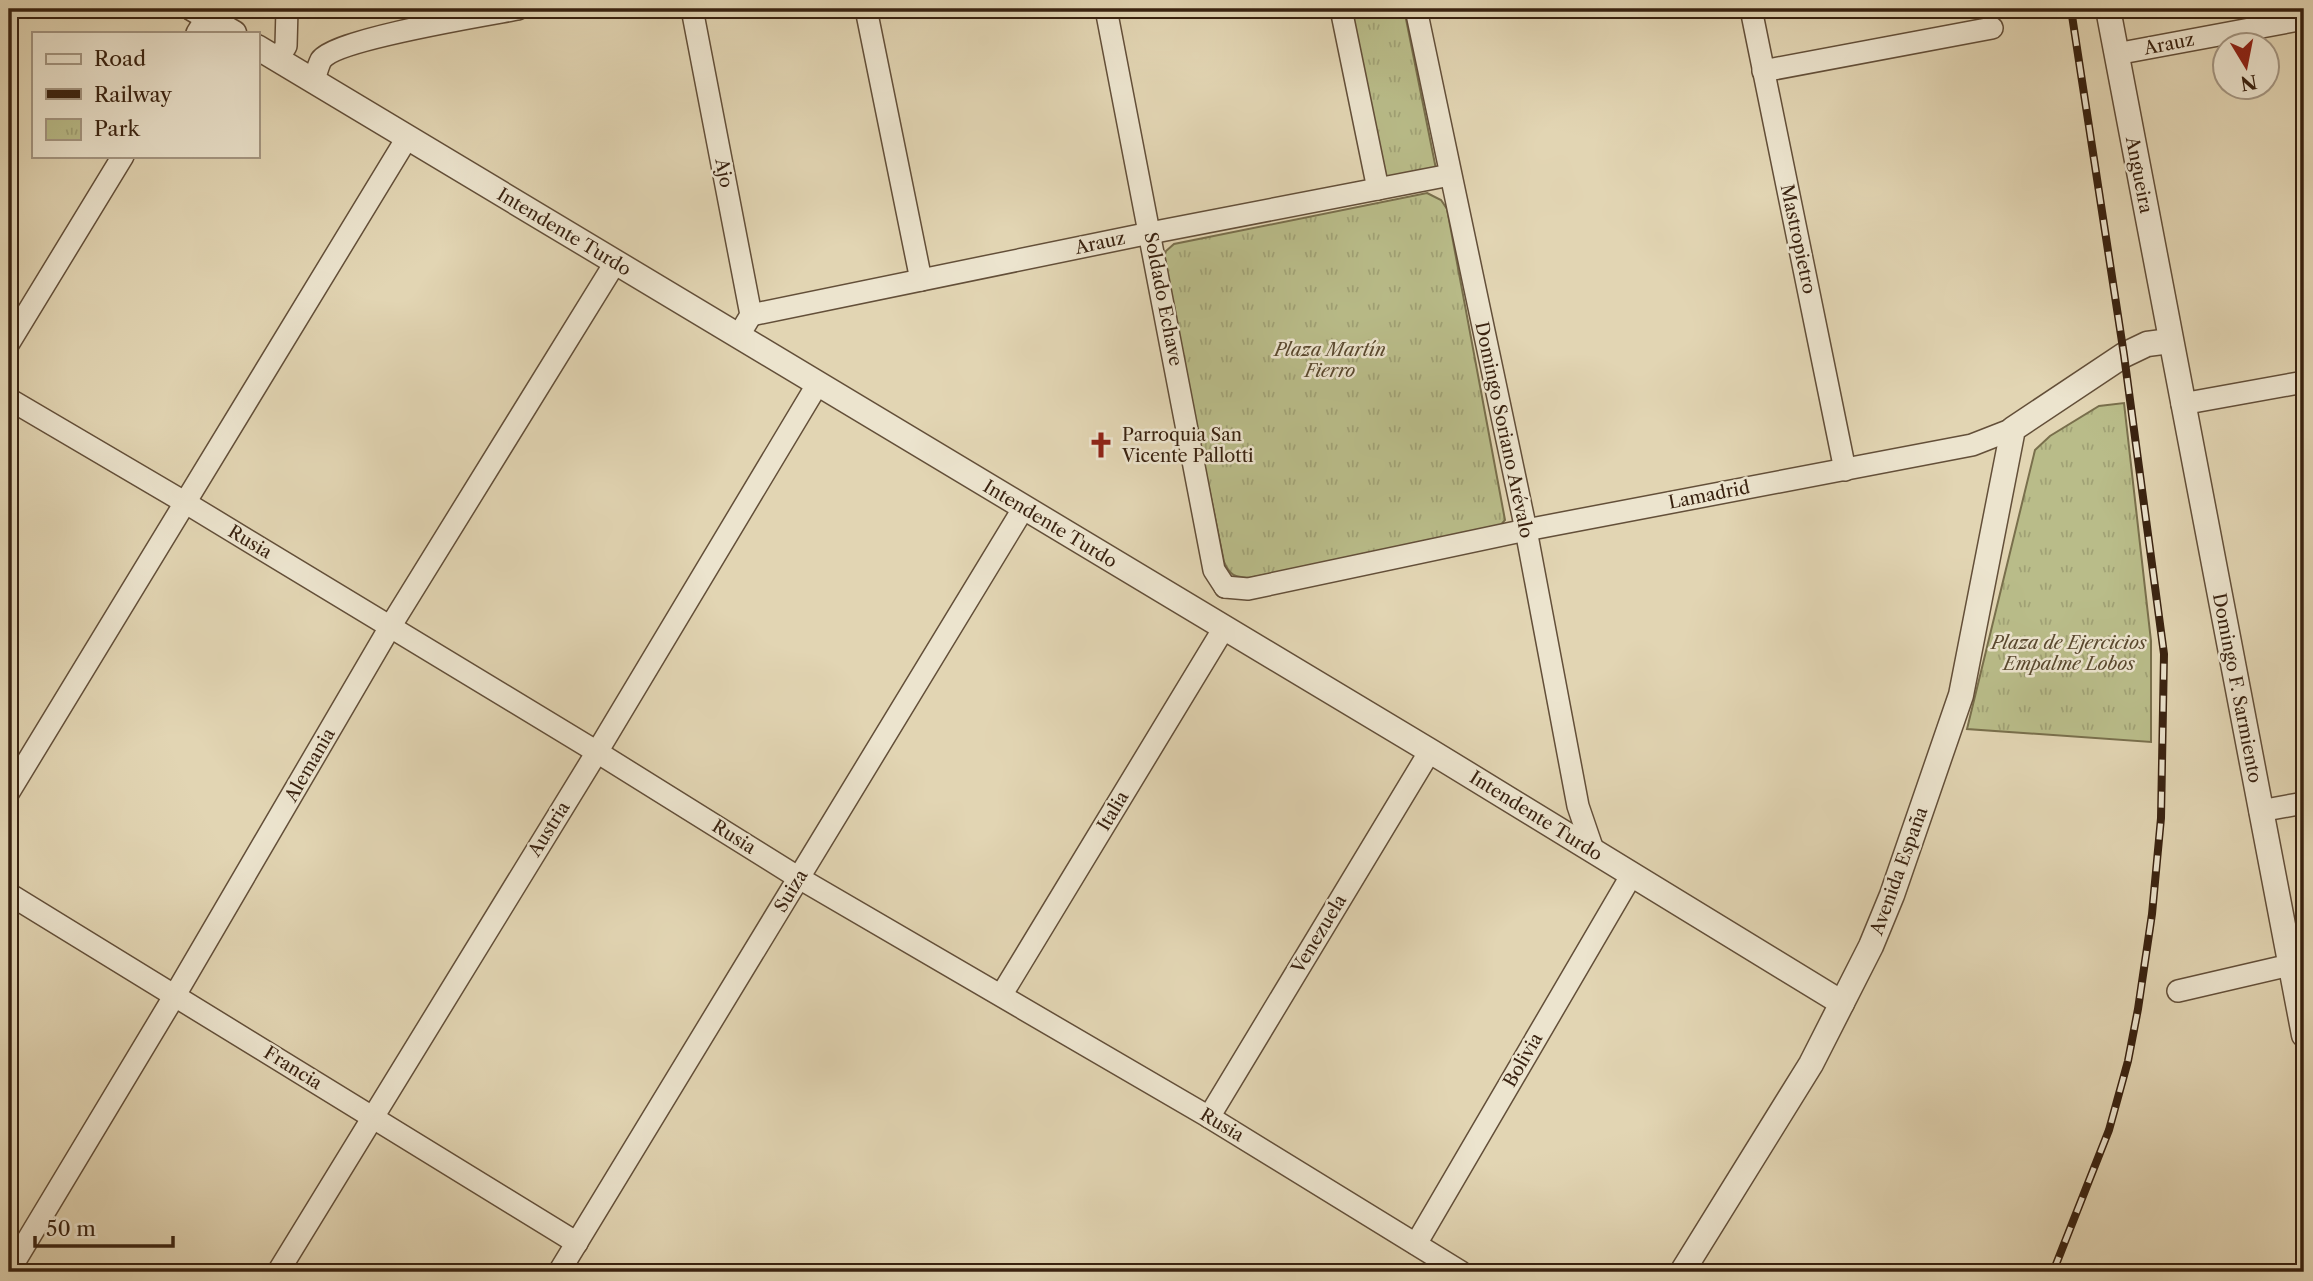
<svg xmlns="http://www.w3.org/2000/svg" width="2313" height="1281" viewBox="0 0 2313 1281" font-family="'Libre Caslon Text',serif">
	<defs>
		<pattern id="park-tufts" width="24" height="20" patternUnits="userSpaceOnUse" patternTransform="scale(1.75)"><rect width="24" height="20" fill="#b9bc89"/><path d="M3 7l-1-3M5 7V3M7 7l1-3M15 17l-1-3M17 17v-4M19 17l1-3" fill="none" stroke="#a0a175"/></pattern>
	</defs>
	<rect width="100%" height="100%" fill="#e2d5b3"/>
	<filter id="stains"><feTurbulence type="fractalNoise" baseFrequency=".00286" numOctaves="4"/><feColorMatrix values="0 0 0 0 .2 0 0 0 0 .09 0 0 0 0 .02 0 0 0 .5 -.17"/></filter>
	<radialGradient id="worn" r=".72"><stop offset=".6" stop-color="#630" stop-opacity="0"/><stop offset="1" stop-color="#630" stop-opacity=".3"/></radialGradient>
	<g fill="url(#park-tufts)" stroke="#796f4c" stroke-width="2">
		<polygon points="1342,9 1404,9 1436,169 1378,180"/>
		<path d="M1427,193L1441,200L1447,209L1505,520L1500,526L1249,578C1235,577 1230,576 1224,562L1163,261L1166,251L1174,244Z"/>
		<polygon points="2124,403 2151,641 2151,742 1967,729 2035,450 2050,436 2099,406"/>
	</g>
	<g fill="none" stroke-linecap="round" stroke-linejoin="round">
		<g stroke="#634f39" stroke-width="24">
			<g id="minor">
				<polyline points="692,9 751,315 745,325"/>
				<polyline points="866,9 921,280"/>
				<polyline points="1106,9 1214,570 1225,587"/>
				<polyline points="1341,9 1378,189"/>
				<polyline points="1416,9 1526,530 1578,806 1593,850"/>
				<polyline points="1751,9 1845,470"/>
				<polyline points="197,33 207,17"/>
				<polyline points="2116,54 2304,19"/>
				<polyline points="278,59 286,46 287,9"/>
				<polyline points="1763,71 1992,28"/>
				<path d="M314,80C316,74 318,66 321,60C336,39 486,15 518,9"/>
				<polyline points="751,315 1150,233 1450,175"/>
				<polyline points="9,343 123,156"/>
				<polyline points="9,399 186,503 597,752 799,878 1209,1117 1461,1272"/>
				<polyline points="2182,404 2304,382"/>
				<polyline points="1225,587 1248,589 1526,530 1972,445 2013,429"/>
				<polyline points="9,792 407,138"/>
				<polyline points="2260,811 2304,803"/>
				<polyline points="9,894 577,1243"/>
				<polyline points="2178,991 2290,965"/>
				<polyline points="1002,994 1224,628"/>
				<polyline points="1209,1117 1430,751"/>
				<polyline points="1416,1244 1631,876"/>
				<polyline points="9,1271 175,995 390,627 615,263"/>
				<polyline points="278,1272 597,752 817,385"/>
				<polyline points="559,1272 1023,509"/>
			</g>
		</g>
		<g stroke="#634f39" stroke-width="27">
			<g id="tertiary">
				<polyline points="193,9 234,33"/>
				<polyline points="2108,9 2304,1035"/>
				<polyline points="257,47 1430,751 1842,1003"/>
				<polyline points="1682,1272 1811,1064 1871,946 1892,895 1961,695 2013,429 2124,355 2147,344 2170,341"/>
			</g>
		</g>
		<use href="#minor" stroke="#ece4ce" stroke-width="21"/>
		<use href="#tertiary" stroke="#ece4ce" stroke-width="24"/>
		<g stroke="#392210" stroke-width="8">
			<polyline id="rail" points="2053,1272 2109,1130 2128,1061 2138,1009 2152,914 2161,818 2164,654 2124,355 2071,9"/>
		</g>
		<use href="#rail" stroke="#ece4ce" stroke-width="5" stroke-dasharray="16" stroke-linecap="butt"/>
	</g>
	<defs>
		<g id="church-bare" transform="scale(2.1)"><path d="M-1.2-6h2.4v3.5h3.3v2.4h-3.3V6h-2.4V-.1h-3.3v-2.4h3.3Z" fill="#8f2418" stroke="#ece4ce" stroke-width="2.5" paint-order="stroke"/></g>
	</defs>
	<g fill-rule="evenodd">
		<use href="#church-bare" x="1101" y="445"/>
	</g>
	<g text-anchor="middle" dominant-baseline="central" stroke-width="5" stroke-linejoin="round" paint-order="stroke">
		<g font-size="18" fill="#392210" stroke="#ece4ce">
			<text transform="translate(2169 44) rotate(-11)">Arauz</text>
			<text transform="translate(724 173) rotate(79)">Ajo</text>
			<text transform="translate(2139 175) rotate(79)">Angueira</text>
			<text transform="translate(564 232) rotate(31)">Intendente Turdo</text>
			<text transform="translate(1798 239) rotate(78)">Mastropietro</text>
			<text transform="translate(1100 243) rotate(-12)">Arauz</text>
			<text transform="translate(1163 299) rotate(79)">Soldado Echave</text>
			<text transform="translate(1504 430) rotate(78)">Domingo Soriano Arévalo</text>
			<text transform="translate(1709 495) rotate(-11)">Lamadrid</text>
			<text transform="translate(1050 524) rotate(31)">Intendente Turdo</text>
			<text transform="translate(250 542) rotate(31)">Rusia</text>
			<text transform="translate(2237 688) rotate(79)">Domingo F. Sarmiento</text>
			<text transform="translate(310 765) rotate(-60)">Alemania</text>
			<text transform="translate(1113 811) rotate(-59)">Italia</text>
			<text transform="translate(1536 816) rotate(32)">Intendente Turdo</text>
			<text transform="translate(549 829) rotate(-58)">Austria</text>
			<text transform="translate(734 837) rotate(32)">Rusia</text>
			<text transform="translate(1899 871) rotate(-70)">Avenida España</text>
			<text transform="translate(791 891) rotate(-59)">Suiza</text>
			<text transform="translate(1319 934) rotate(-59)">Venezuela</text>
			<text transform="translate(1523 1060) rotate(-60)">Bolivia</text>
			<text transform="translate(293 1068) rotate(32)">Francia</text>
			<text transform="translate(1222 1125) rotate(31)">Rusia</text>
		</g>
		<g font-size="18" font-style="italic" fill="#59482e" stroke="#ece4ce">
			<text x="1330" y="350">Plaza Martín<tspan x="1330" dy="21">Fierro</tspan></text>
			<text x="2069" y="643">Plaza de Ejercicios<tspan x="2069" dy="21">Empalme Lobos</tspan></text>
		</g>
		<g font-size="18" fill="#392210" stroke="#ece4ce" text-anchor="start">
			<text x="1122" y="435">Parroquia San<tspan x="1122" dy="21">Vicente Pallotti</tspan></text>
		</g>
	</g>
	<rect width="2313" height="1281" fill="none" stroke="#e2d5b3" stroke-width="35"/>
	<rect x="10" y="10" width="2292" height="1260" fill="none" stroke="#392210" stroke-width="3.5"/>
	<rect x="18" y="18" width="2278" height="1246" fill="none" stroke="#392210" stroke-width="2"/>
	<rect x="32" y="32" width="228" height="126" fill="#ece4ce" stroke="#a49682" stroke-width="2"/>
	<rect x="46" y="54" width="35" height="10" fill="#ece4ce" stroke="#a49682" stroke-width="2"/>
	<text x="94" y="66" font-size="21" fill="#392210">Road</text>
	<rect x="46" y="89" width="35" height="10" fill="#392210" stroke="#a49682" stroke-width="2"/>
	<text x="94" y="102" font-size="21" fill="#392210">Railway</text>
	<rect x="46" y="119" width="35" height="21" fill="url(#park-tufts)" stroke="#a49682" stroke-width="2"/>
	<text x="94" y="136" font-size="21" fill="#392210">Park</text>
	<g transform="translate(2246 66) rotate(170)"><circle r="33" fill="#ece4ce" stroke="#a49682" stroke-width="2"/>
	<path d="M0-5L12 26L0 18L-12 26Z" fill="#8f2418"/>
	<text y="-10" font-size="19" font-weight="bold" text-anchor="middle" fill="#392210">N</text>
	</g>
	<path d="M35 1236v10h138v-10" fill="none" stroke="#392210" stroke-width="3.5"/>
	<text x="46" y="1236" font-size="21" fill="#392210" stroke="#ece4ce" stroke-width="5" paint-order="stroke">50 m</text>
	<rect width="100%" height="100%" filter="url(#stains)"/>
	<rect width="100%" height="100%" fill="url(#worn)"/>
</svg>
